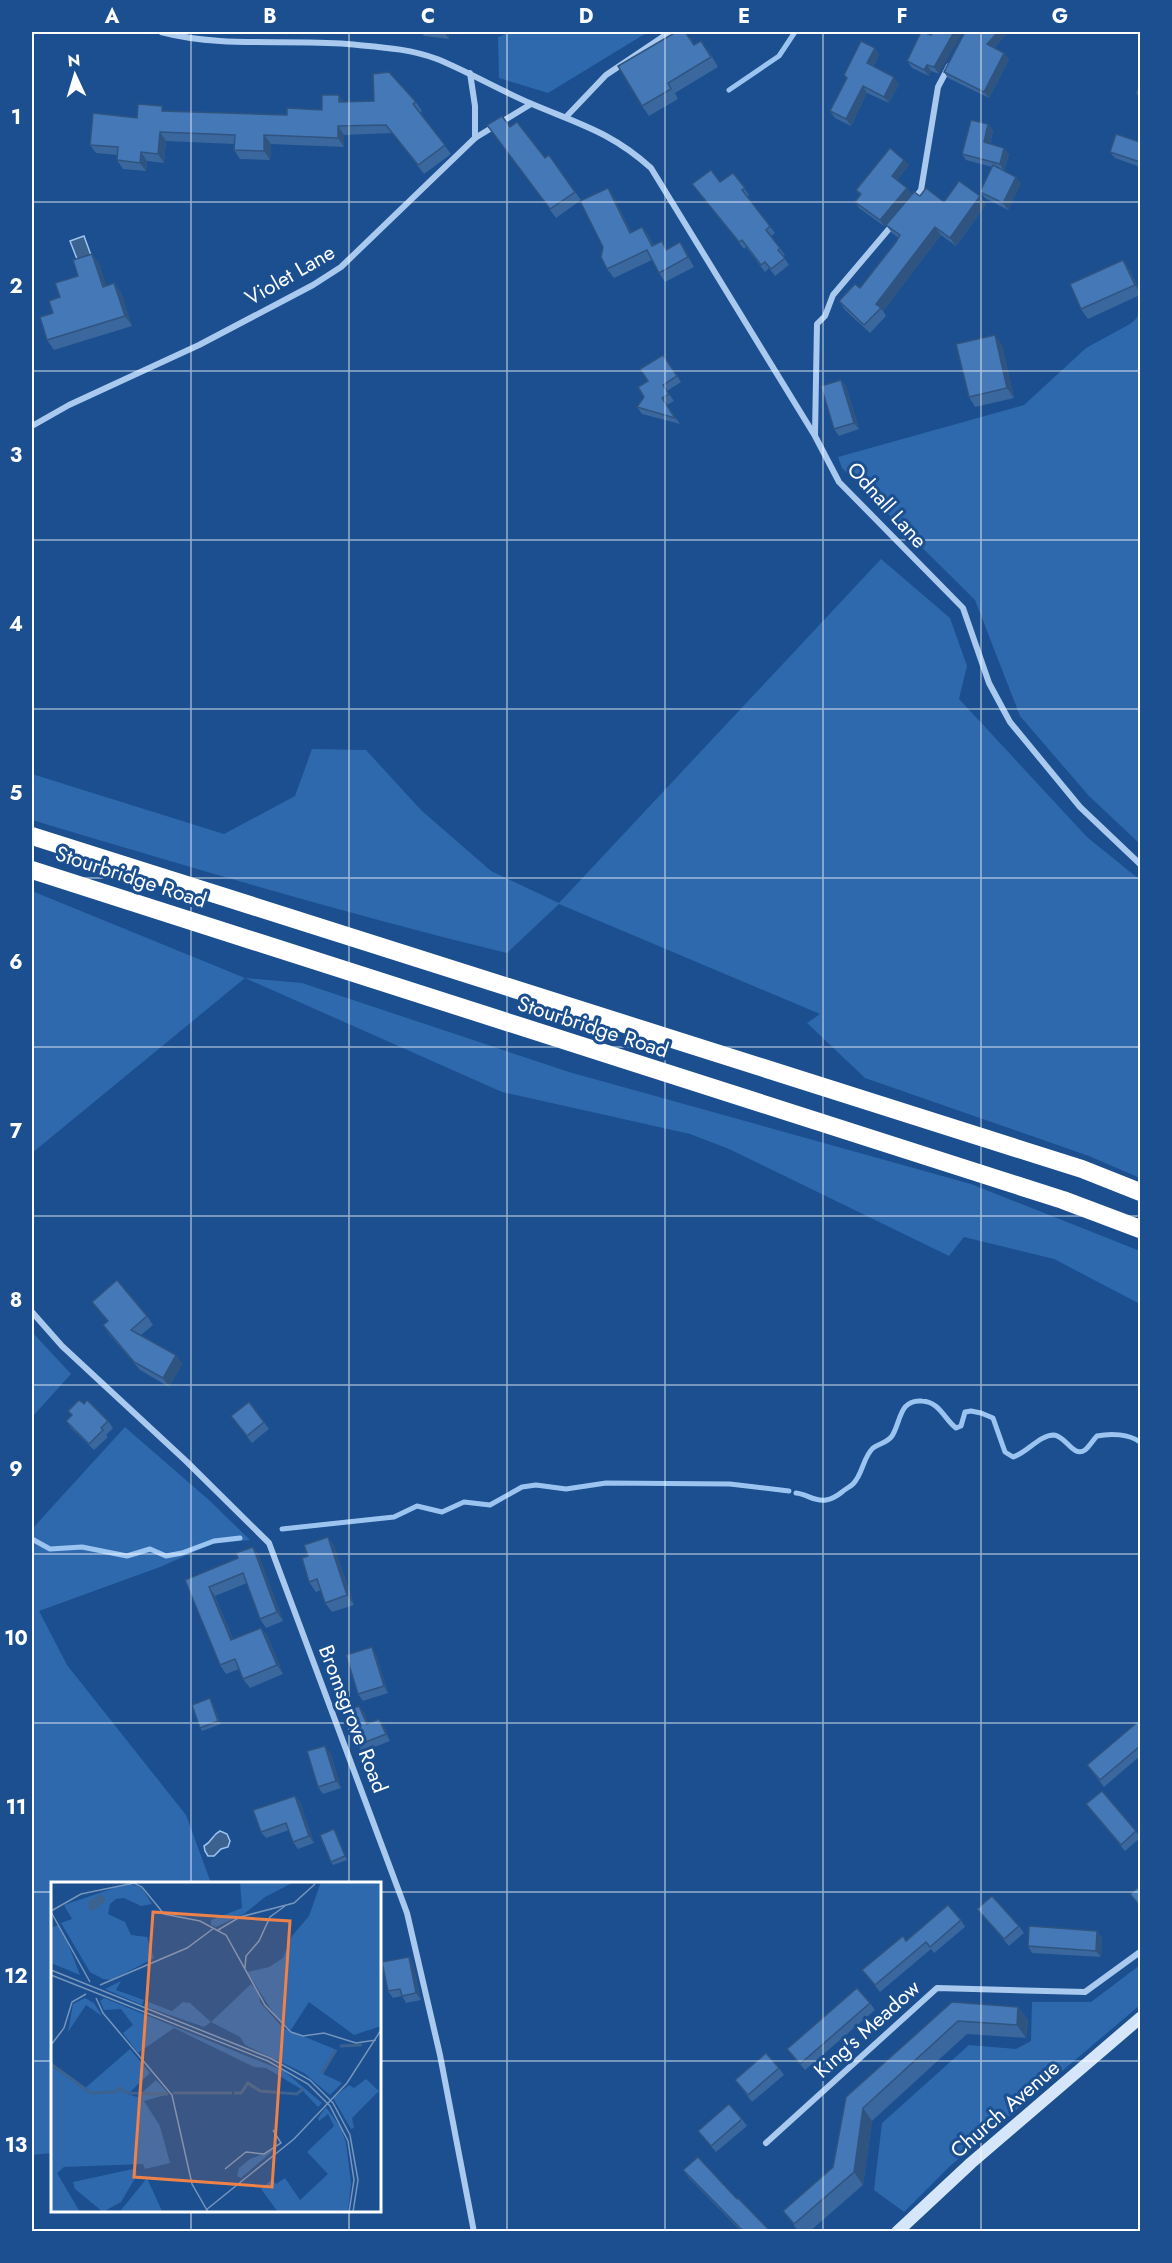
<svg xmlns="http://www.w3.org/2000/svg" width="1172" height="2263" viewBox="0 0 1172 2263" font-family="Jost,sans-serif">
	<rect width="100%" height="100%" fill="#1b4f8f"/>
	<g fill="#2e69ad">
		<polygon points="511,32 648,32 548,93 499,78 498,37"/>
		<polygon points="1140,306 1140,844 1089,796 1020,716 975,600 842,468 838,457 1024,405 1086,348 1130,324 1137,318"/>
		<path d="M881,559L950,618L967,666L959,699L1087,837L1140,880V1178L1089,1156L865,1078L807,1023L820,1014L559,904L507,953C347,914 189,867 32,820V774L224,834L295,796L312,749L366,750L421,810L491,871L559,903Z"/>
		<polygon points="32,891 245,978 302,983 569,1072 971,1184 1140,1251 1140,1304 1054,1259 964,1237 949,1256 729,1149 690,1134 502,1092 245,978 32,1153"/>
		<polygon points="32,1332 71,1374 32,1417"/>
		<polygon points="125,1427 210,1501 250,1540 212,1544 160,1567 39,1611 67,1665 186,1815 211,1883 52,1884 52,2153 32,2155 32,1529"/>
		<polygon points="1140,1965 1140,2005 950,2166 904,2212 874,2190 882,2123 969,2045 1016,2049 1031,2041 1032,2002 1091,2002"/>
	</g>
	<g fill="#3c6290" stroke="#9cc4f0" stroke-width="1.5">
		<polygon points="84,236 92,258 79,264 70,241"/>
		<path d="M220,1831L227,1834L230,1841L228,1847L221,1849L214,1856H208L205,1851L204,1846C212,1842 212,1835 220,1831Z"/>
	</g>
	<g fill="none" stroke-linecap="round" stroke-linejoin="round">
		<g stroke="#9cc4f0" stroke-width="5">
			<polyline points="729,90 779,56 795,32"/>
			<path d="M796,1493C807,1494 814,1502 826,1500C833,1499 837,1496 842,1492C845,1489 850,1487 853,1484C863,1474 863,1457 873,1448C880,1443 887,1443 892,1436C901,1422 899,1399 922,1401C940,1402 944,1419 956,1428L961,1426L965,1412L971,1411L981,1413L993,1418L1005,1452L1013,1457C1027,1453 1039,1435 1054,1435C1066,1436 1073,1458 1085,1450C1089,1447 1093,1440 1097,1436C1111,1433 1129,1434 1140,1442"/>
			<polyline points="282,1529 394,1517 417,1506 442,1512 464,1502 490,1505 522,1487 536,1485 566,1489 606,1483 730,1484 789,1491"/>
			<polyline points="32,1539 50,1549 82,1547 127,1556 150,1549 166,1556 182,1553 214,1541 240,1538"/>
		</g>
		<g stroke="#a9c9ee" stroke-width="6">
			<path d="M161,32C222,48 284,39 347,44C377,47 408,48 437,59C469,72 499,90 532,104C579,124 611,132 651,168L815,436L839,482L963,608L989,683L1010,722L1080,807L1140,864"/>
			<polyline points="470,73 475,106 475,138"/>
			<polyline points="566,117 606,75 670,32"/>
			<polyline points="914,199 921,190 938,87 949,66"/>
			<polyline points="32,426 69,405 199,345 313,285 341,267 475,138 531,104"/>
			<polyline points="815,435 817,324 825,316 833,295 894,223"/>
			<polyline points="32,1312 62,1346 186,1461 269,1543 407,1913 440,2055 474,2232"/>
			<polyline points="766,2143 937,1988 1085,1992 1140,1952"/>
		</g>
		<polyline stroke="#d6e6fa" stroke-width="12" points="897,2232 971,2163 1140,2018"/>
		<g stroke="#fff" stroke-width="18">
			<polyline points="32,836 1082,1169 1140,1192"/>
			<polyline points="32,870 1063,1200 1140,1229"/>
		</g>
	</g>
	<g fill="#3a679d">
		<polygon points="421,32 449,32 449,39 424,36"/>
		<polygon points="921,32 939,74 931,71 929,76 912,68 907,61"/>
		<polygon points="1008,32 994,48 1009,59 989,98 948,78 944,72"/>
		<polygon points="690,37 694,45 708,50 718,67 675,93 678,99 649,116 642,106"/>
		<polygon points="879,54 873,67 899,84 889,103 867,93 851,126 835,118 830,111 847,79 844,75"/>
		<polygon points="344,102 416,102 422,111 420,113 451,154 424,174 392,133 344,135 344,147 271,144 270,160 240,159 234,150 234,144 166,141 164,163 147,161 146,171 123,169 117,160 117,155 96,153 90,145 166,111 287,115 322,110"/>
		<polygon points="988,124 993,131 990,144 1009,154 1004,171 1021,183 1008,210 985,198 980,192 992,167 966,160 962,154"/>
		<polygon points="487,125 510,127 545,158 549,155 581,200 556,218"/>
		<polygon points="1140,142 1140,167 1115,158 1110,152"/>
		<polygon points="904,160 909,165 897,180 907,188 911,194 884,226 859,208 855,202 860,195 856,190"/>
		<polygon points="733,173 749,195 747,197 775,233 771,236 785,255 783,256 789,265 775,276 769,268 765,272 746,247 744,249 692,184 720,182"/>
		<polygon points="920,196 944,202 980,196 986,204 956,246 941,235 883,311 886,316 870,333 845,310 839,301 860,288 896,242 899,238 892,233 886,225"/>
		<polygon points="614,197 631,232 642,227 649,236 654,246 667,249 680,242 686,251 694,267 665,282 659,273 652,260 614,278 607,269"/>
		<polygon points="92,254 99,264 106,286 114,283 121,293 132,326 54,350 47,340 53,313"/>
		<polygon points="1130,270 1140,292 1140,295 1088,319 1081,309"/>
		<polygon points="1002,345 1014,398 975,407 969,397"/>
		<polygon points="663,355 681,382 667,391 674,401 667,405 680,424 642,414 637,407 644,397 648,381"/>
		<polygon points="841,380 846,386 859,429 839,436 834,429"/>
		<polygon points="92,1302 147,1316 153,1325 141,1335 176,1355 182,1364 169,1387 140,1370 109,1334 103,1325 108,1322"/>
		<polygon points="84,1404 108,1421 113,1428 106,1435 108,1437 94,1450 71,1428 66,1421 72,1416 68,1411"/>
		<polygon points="231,1416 264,1422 269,1429 252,1443"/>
		<polygon points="328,1537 334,1546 354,1605 332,1612 325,1603 321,1590 316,1592 309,1582 308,1556"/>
		<polygon points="253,1547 259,1556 283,1621 266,1628 260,1619 247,1583 215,1596 233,1639 261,1628 268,1637 283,1674 250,1688 243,1679 239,1669 226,1674 220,1665 185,1580 238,1558"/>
		<polygon points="376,1654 388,1693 363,1701 358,1694"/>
		<polygon points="210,1698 212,1702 221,1724 202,1731 200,1728"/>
		<polygon points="364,1712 368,1723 379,1719 384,1726 390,1741 362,1752 358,1745"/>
		<polygon points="1140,1720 1140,1756 1104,1787 1087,1765"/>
		<polygon points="330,1752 341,1788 323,1794 318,1787"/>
		<polygon points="295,1796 300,1802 314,1843 298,1849 293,1842 289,1830 266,1838 261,1832"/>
		<polygon points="1086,1804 1136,1831 1140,1838 1125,1851"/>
		<polygon points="336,1833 347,1860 333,1865 331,1862"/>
		<polygon points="977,1909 1019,1926 1024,1933 1009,1946"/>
		<polygon points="961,1920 965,1927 934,1953 931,1949 880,1992 862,1970 906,1941"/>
		<polygon points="1097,1931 1102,1938 1101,1957 1032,1953 1028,1946"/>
		<polygon points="409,1957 413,1963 421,2000 406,2003 402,1996 393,1998 388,1991"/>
		<polygon points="952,2002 1018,2007 1028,2020 1026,2038 967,2034 872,2121 863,2185 809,2232 799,2232 783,2211 833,2167 846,2097"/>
		<polygon points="870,2003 875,2010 805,2070 787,2049"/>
		<polygon points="779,2068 784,2075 752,2102 735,2080"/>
		<polygon points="742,2119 747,2126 716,2152 698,2131"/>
		<polygon points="683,2170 737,2199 771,2232 742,2232 688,2177"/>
	</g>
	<g fill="#305480">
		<polygon points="444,32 449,32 449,39"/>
		<polygon points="954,32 963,32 939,74 934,67"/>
		<polygon points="998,32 1008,32 991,51 987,44"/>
		<polygon points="875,48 879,54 871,70 867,63"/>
		<polygon points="1004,53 1009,59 989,98 984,92"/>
		<polygon points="927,65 931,71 929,76 924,70"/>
		<polygon points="894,77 899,84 889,103 884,97"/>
		<polygon points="863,86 867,93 851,126 846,119"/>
		<polygon points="339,95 346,104 339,102"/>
		<polygon points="988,124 993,131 988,149 984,142"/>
		<polygon points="338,126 344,135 344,147 338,138"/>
		<polygon points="160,132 166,141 164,163 158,154"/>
		<polygon points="264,135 271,144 270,160 264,151"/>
		<polygon points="1004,148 1009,154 1004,171 1000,164"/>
		<polygon points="141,152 147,161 146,171 140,163"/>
		<polygon points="904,160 909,165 896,182 892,176"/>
		<polygon points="1016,177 1021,183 1008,210 1003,203"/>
		<polygon points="608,188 614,197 636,242 630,233"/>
		<polygon points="907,188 911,194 884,226 880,220"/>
		<polygon points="980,196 986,204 956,246 950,238"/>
		<polygon points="642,227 649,236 658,255 652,246"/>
		<polygon points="935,227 941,235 883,311 876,304"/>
		<polygon points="680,242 686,251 694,267 688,257"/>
		<polygon points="92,254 99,264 110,296 103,287"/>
		<polygon points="1123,260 1130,270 1140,293 1135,285"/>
		<polygon points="114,283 121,293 132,326 125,316"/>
		<polygon points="995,335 1002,345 1014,398 1007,388"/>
		<polygon points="841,380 846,386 859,429 854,423"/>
		<polygon points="176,1355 182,1364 169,1387 163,1378"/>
		<polygon points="328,1537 334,1546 354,1605 347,1595"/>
		<polygon points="253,1547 259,1556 283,1621 277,1612"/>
		<polygon points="209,1587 215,1596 237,1649 231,1640"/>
		<polygon points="261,1628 268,1637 283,1674 277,1665"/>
		<polygon points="372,1647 376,1654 388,1693 384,1686"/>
		<polygon points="210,1698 212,1702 221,1724 218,1721"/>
		<polygon points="359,1706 364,1712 371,1730 367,1724"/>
		<polygon points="379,1719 384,1726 390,1741 386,1734"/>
		<polygon points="325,1746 330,1752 341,1788 336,1781"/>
		<polygon points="295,1796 300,1802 314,1843 309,1836"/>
		<polygon points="1097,1931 1102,1938 1101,1957 1096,1951"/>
		<polygon points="409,1957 413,1963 421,2000 416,1993"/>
		<polygon points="1018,2007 1028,2020 1026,2038 1017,2025"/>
		<polygon points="863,2108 872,2121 863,2185 854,2172"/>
	</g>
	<g fill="#4478b7" stroke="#305480" stroke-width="1.5">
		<polygon points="676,32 685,32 694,45 701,41 711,57 668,83 671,89 642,106 618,66"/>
		<polygon points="921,32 924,32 931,35 933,32 954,32 934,67 927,65 924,70 907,61"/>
		<polygon points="965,32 998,32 987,44 1004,53 984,92 944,72"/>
		<polygon points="861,41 875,48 867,63 894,77 884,97 863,86 846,119 830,111 847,78 844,75"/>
		<polygon points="389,72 416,102 413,104 445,145 418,165 386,125 338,126 338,138 264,135 264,151 234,150 235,135 160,132 158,154 141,152 140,163 117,160 118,147 90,145 93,113 137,118 138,104 162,106 162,111 287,115 287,108 322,110 322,95 339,95 339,102 374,101 373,74"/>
		<polygon points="1140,82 1140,96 1136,94"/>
		<polygon points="502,116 510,127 517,122 545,158 549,155 575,192 550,209 487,125"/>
		<polygon points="971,120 988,124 984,142 1004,148 1000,164 962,154"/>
		<polygon points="1116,134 1140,142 1140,162 1110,152"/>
		<polygon points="890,148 904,160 892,176 907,188 880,220 855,202 861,194 856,190"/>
		<polygon points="993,165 1016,177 1003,203 980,192"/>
		<polygon points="711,170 720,182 733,173 745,188 742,190 770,226 766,230 780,248 778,250 785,258 771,269 765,262 761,265 742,240 739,242 692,184"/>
		<polygon points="959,181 980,196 950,238 935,227 876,304 881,308 864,325 839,301 855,284 860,288 896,242 900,235 886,225 914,192 920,196 926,188 944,202"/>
		<polygon points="608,188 630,233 642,227 652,246 662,241 666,250 680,242 688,257 659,273 647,250 607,269 601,257 603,247 580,201"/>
		<polygon points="92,254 103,287 114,283 125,316 47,340 40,317 53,313 49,301 60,297 55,283 78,276 73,260"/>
		<polygon points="1123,260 1135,285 1081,309 1070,284"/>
		<polygon points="995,335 1007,388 969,397 956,344"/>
		<polygon points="663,355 677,376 663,385 669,394 662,398 675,418 637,407 644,397 638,387 648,381 640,369"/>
		<polygon points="841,380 854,423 834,429 821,386"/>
		<polygon points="117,1280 147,1316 131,1330 176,1355 163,1378 134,1362 103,1325 108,1321 92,1302"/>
		<polygon points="79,1400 84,1404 87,1400 108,1421 101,1428 103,1430 89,1444 66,1421 72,1415 68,1411"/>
		<polygon points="249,1402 264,1422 247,1436 231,1416"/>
		<polygon points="328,1537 347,1595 325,1603 317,1579 309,1582 302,1558 308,1556 304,1545"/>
		<polygon points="253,1547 277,1612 260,1619 243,1573 209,1587 231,1640 261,1628 277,1665 243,1679 235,1659 220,1665 185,1580 238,1558 236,1553"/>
		<polygon points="372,1647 384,1686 358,1694 346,1655"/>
		<polygon points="210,1698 218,1721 200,1728 192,1705"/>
		<polygon points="359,1706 367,1724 379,1719 386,1734 358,1745 344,1712"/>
		<polygon points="1140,1720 1140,1746 1100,1780 1087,1765"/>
		<polygon points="325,1746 336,1781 318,1787 307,1751"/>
		<polygon points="1102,1791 1136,1831 1121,1845 1086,1804"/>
		<polygon points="295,1796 309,1836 293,1842 286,1823 261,1832 253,1810"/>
		<polygon points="334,1829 345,1856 331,1862 320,1835"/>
		<polygon points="1140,1886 1140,1906 1130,1894"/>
		<polygon points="992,1896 1019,1926 1004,1939 977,1909"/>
		<polygon points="948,1905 961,1920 930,1947 926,1942 875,1985 862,1970 903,1936 906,1941"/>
		<polygon points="1029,1926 1097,1931 1096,1951 1028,1946"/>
		<polygon points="409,1957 416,1993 402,1996 400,1989 388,1991 382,1962"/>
		<polygon points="857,1988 870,2003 800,2064 787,2049"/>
		<polygon points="952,2002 1018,2007 1017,2025 958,2021 863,2108 854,2172 794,2224 783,2211 833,2167 846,2097"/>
		<polygon points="766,2053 779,2068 748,2095 735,2080"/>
		<polygon points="729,2104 742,2119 711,2146 698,2131"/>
		<polygon points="698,2157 737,2199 738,2198 771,2232 744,2232 683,2170"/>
	</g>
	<path fill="none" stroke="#fff" stroke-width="1.5" stroke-opacity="0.55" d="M191,32V1884M349,32V1884M507,32V2232M665,32V2232M823,32V2232M981,32V2232M32,202H1140M32,371H1140M32,540H1140M32,709H1140M32,878H1140M32,1047H1140M32,1216H1140M32,1385H1140M32,1554H1140M32,1723H1140M32,1892H52M380,1892H1140M32,2061H52M380,2061H1140M191,2210V2232M349,2210V2232"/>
	<g text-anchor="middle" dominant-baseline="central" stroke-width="6" stroke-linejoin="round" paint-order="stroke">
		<g font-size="21" fill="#fff" stroke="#1b4f8f">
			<text transform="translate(290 275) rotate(-30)">Violet Lane</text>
			<text transform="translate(887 505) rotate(48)">Odnall Lane</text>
			<text transform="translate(131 877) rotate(18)">Stourbridge Road</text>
			<text transform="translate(593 1027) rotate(18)">Stourbridge Road</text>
			<text transform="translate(353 1719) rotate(69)">Bromsgrove Road</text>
			<text transform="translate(867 2029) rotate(-42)">King's Meadow</text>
			<text transform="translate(1005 2109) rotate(-41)">Church Avenue</text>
		</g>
	</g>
	<g transform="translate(51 1882)">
		<rect width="330" height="330" fill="#1b4f8f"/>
		<path d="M189,0H243L214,15L193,32L165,45L160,43V38L191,26ZM270,0H330V144L303,153L258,120L240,148L223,132L196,90L218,85L232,76L241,54L258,34ZM78,1L91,6L101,22L90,24L73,16L65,17L59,22L57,32L74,40L80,53L96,55L103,76L61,98L52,97L39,90L10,41L21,37L13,23ZM7,43L14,54L29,93L0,81V46ZM70,99L65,108L93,118L91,123L54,107ZM200,102L208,110L209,120L232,146L286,168L272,192L291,201L279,213L253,191L194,163L189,155L160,140L153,145L93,124L95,119L121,129L132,120L139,121L160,140ZM34,116L43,121L51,134L35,123L17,150L22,122ZM53,116L233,189L271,221L267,225L250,207L215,186L203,185L123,146L87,171L72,151L82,143L70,127L53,128L49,119ZM79,167L99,191L77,212L86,215L105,198L118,212L93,219L109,244L119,281L94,287L92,282L13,285L6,291L29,330H0V182L33,207ZM315,197L328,209L301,236L303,246L300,247L282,216L298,203L303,206ZM275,225L290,246L295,261L300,301L297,330H227L210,307L221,297L225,302L234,296L249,318L277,292L256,270L283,244L277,232L268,239L267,236ZM224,267L190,296L186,294L188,286L199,277ZM82,287L86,289L83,298L70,320L52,330L24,307L22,300ZM96,296L111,329L71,330L70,328Z" fill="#2e69ad"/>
		<path d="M50,12L56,18L42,29L38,27L37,20Z" fill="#3c6290"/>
		<path fill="none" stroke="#3c6290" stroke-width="3" d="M289,164L311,163M0,182L40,211L64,210L69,206L76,211L117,212M271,191L285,168M122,211H181M183,211H190L197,201L209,209L246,212L253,206"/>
		<path fill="none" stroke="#7695bc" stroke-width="1.5" d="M0,29L30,12L83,1L91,5L113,32L149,39L175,53L214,123L240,150L252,154L273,151L305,161L325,158M0,30L39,100M167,48L189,35L243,21L264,2M194,86L195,74L208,59L219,35L234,24M0,88L219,176L259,198L282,221L299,253L307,298L302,330M0,93L217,179L257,202L279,224L297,259L303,298L298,330M49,103L136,66L163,46M45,116L52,131L121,213L141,302L157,330M0,163L13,146L21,120L35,112M174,287L195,270L213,272L230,261L222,248M155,328L243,257L296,201L330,148"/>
		<path fill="#ee8249" fill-opacity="0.15" stroke="#ee8249" stroke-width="3" d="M102,30L239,39L221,305L83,295Z"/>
		<rect width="330" height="330" fill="none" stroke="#fff" stroke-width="3"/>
	</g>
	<rect width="1172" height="2263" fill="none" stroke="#1b4f8f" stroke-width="66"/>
	<g transform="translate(75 75) rotate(356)" stroke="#1b4f8f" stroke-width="4.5" paint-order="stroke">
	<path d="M0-4.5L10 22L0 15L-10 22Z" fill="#ffffff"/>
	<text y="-9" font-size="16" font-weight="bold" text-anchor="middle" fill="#ffffff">N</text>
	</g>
	<rect x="33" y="33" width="1106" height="2197" fill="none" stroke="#fff" stroke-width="2"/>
	<g font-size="20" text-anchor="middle" font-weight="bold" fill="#fff">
		<text x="112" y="23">A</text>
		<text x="270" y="23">B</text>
		<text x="428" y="23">C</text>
		<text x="586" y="23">D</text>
		<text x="744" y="23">E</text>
		<text x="902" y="23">F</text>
		<text x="1060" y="23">G</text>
		<text x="16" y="124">1</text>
		<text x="16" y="293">2</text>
		<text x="16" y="462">3</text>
		<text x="16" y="631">4</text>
		<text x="16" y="800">5</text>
		<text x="16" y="969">6</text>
		<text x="16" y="1138">7</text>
		<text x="16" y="1307">8</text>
		<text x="16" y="1476">9</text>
		<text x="16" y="1645">10</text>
		<text x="16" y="1814">11</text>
		<text x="16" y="1983">12</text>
		<text x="16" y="2152">13</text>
	</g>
</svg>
